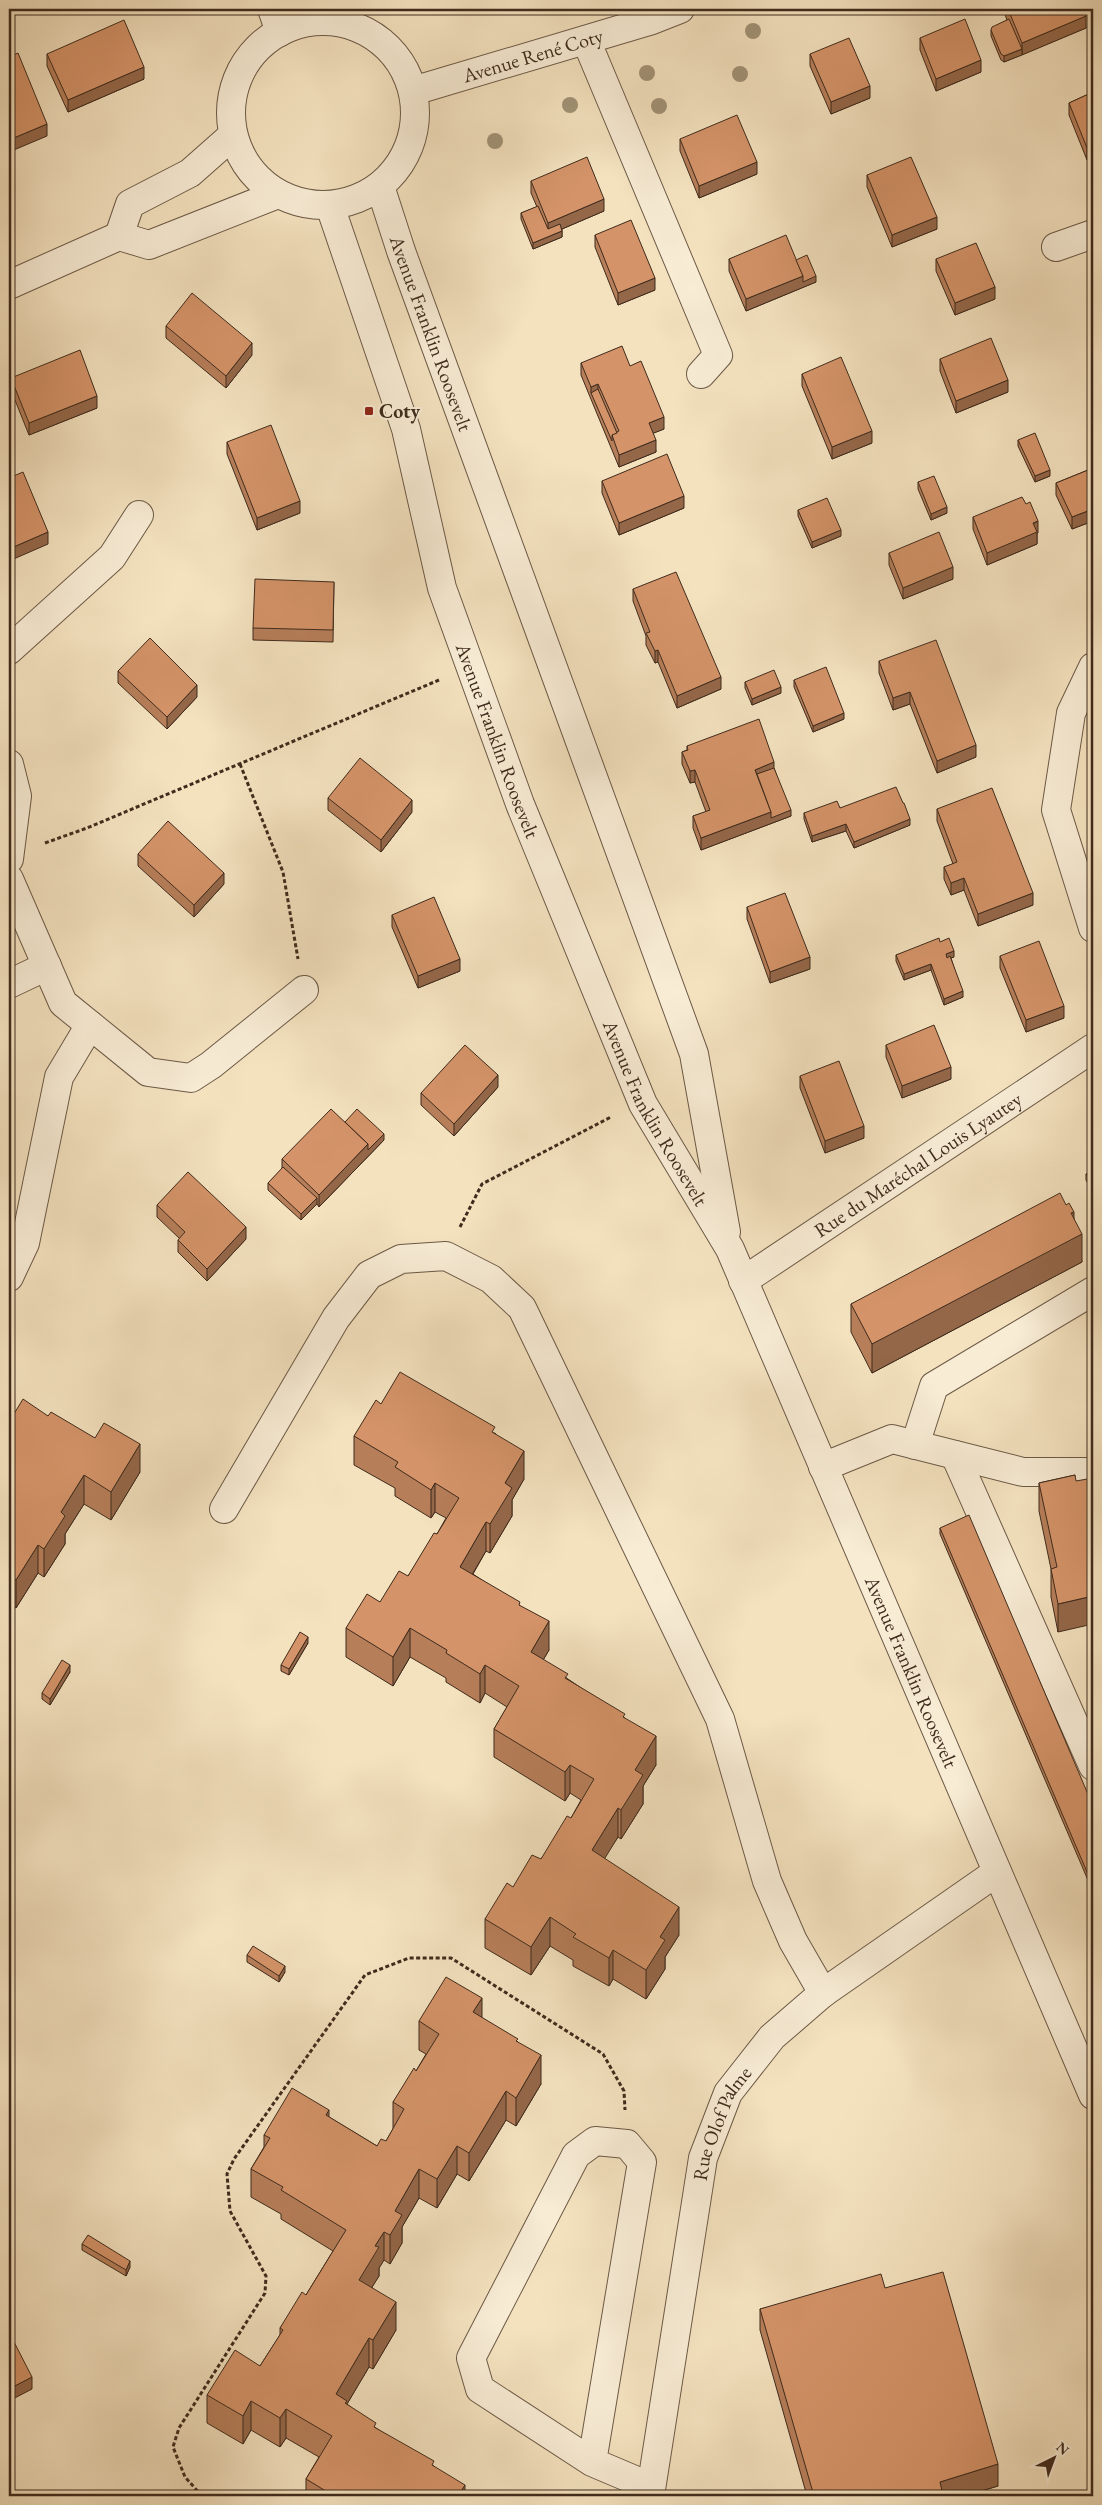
<svg xmlns="http://www.w3.org/2000/svg" width="1102" height="2505" viewBox="0 0 1102 2505" font-family="'EB Garamond',serif">
	<rect width="100%" height="100%" fill="#f4e2bf"/>
	<filter id="stains"><feTurbulence type="fractalNoise" baseFrequency=".004" numOctaves="4"/><feColorMatrix values="0 0 0 0 .2 0 0 0 0 .09 0 0 0 0 .02 0 0 0 .5 -.17"/></filter>
	<radialGradient id="worn" r=".72"><stop offset=".6" stop-color="#630" stop-opacity="0"/><stop offset="1" stop-color="#630" stop-opacity=".3"/></radialGradient>
	<g fill="none" stroke-linecap="round" stroke-linejoin="round">
		<g stroke="#6c5946" stroke-width="30">
			<g id="minor">
				<polyline points="272,9 280,32"/>
				<circle cx="323" cy="113" r="92"/>
				<polyline points="586,40 718,355 701,374"/>
				<path id="s1" d="M413,91L652,20L680,9"/>
				<path id="s2" d="M380,186L401,251L694,1054L726,1232"/>
				<path id="s3" d="M330,206L406,429L442,588L520,804L643,1104L730,1249L1093,2095"/>
				<polyline points="119,236 130,204 190,173 233,135"/>
				<polyline points="1056,247 1093,234"/>
				<polyline points="9,285 119,236 149,245 278,194"/>
				<polyline points="9,650 112,557 139,515"/>
				<polyline points="1093,667 1071,713 1056,810 1093,928"/>
				<polyline points="9,764 17,796 9,859"/>
				<polyline points="9,879 63,1003 148,1072 191,1078 211,1065 304,990"/>
				<polyline points="9,984 47,966"/>
				<polyline points="9,1277 25,1243 59,1077 90,1025"/>
				<path id="s4" d="M743,1281L1093,1048"/>
				<polyline points="915,1445 934,1386 1093,1291"/>
				<polyline points="955,1455 1093,1766"/>
				<polyline points="823,1467 892,1439 1023,1472 1093,1472"/>
				<polyline points="224,1509 336,1318 369,1275 401,1259 446,1256 491,1279 522,1308 720,1719 767,1881 793,1941 823,1993"/>
				<polyline points="592,2462 642,2162 627,2144 595,2141 576,2155 471,2358 480,2389 592,2462 651,2487"/>
				<path id="s5" d="M650,2496L703,2158L728,2093L772,2037L823,1993L997,1872"/>
			</g>
		</g>
		<g stroke="#3f2b1d" stroke-width="3" stroke-dasharray="4 2.5" stroke-linecap="butt">
			<polyline points="240,764 283,872 298,959"/>
			<polyline points="45,843 87,828 439,680"/>
			<polyline points="460,1227 482,1184 611,1117"/>
			<polyline points="202,2496 185,2477 173,2447 179,2428 265,2293 266,2276 230,2211 227,2174 234,2159 365,1975 409,1958 451,1958 603,2054 624,2091 625,2110"/>
		</g>
		<use href="#minor" stroke="#f8ecd5" stroke-width="28"/>
	</g>
	<g fill="#a19276">
		<circle cx="753" cy="31" r="8"/>
		<circle cx="647" cy="73" r="8"/>
		<circle cx="740" cy="74" r="8"/>
		<circle cx="570" cy="105" r="8"/>
		<circle cx="659" cy="106" r="8"/>
		<circle cx="495" cy="141" r="8"/>
	</g>
	<g fill="#b67e59" stroke="#3f2b1d">
		<polygon points="1003,9 1083,9 1086,28 1004,62 1001,60 991,36 991,30 1007,20"/>
		<polygon points="920,38 981,72 936,91 920,50"/>
		<polygon points="47,54 144,79 68,112 47,66"/>
		<polygon points="810,54 870,98 831,114 810,66"/>
		<polygon points="1093,92 1087,160 1069,115 1069,103"/>
		<polygon points="680,139 757,174 699,198 680,151"/>
		<polygon points="867,175 937,229 892,247 867,187"/>
		<polygon points="531,181 604,211 562,229 562,237 533,249 521,219 521,213 537,207 531,193"/>
		<polygon points="595,235 655,290 618,305 595,247"/>
		<polygon points="729,259 796,260 816,282 746,311 729,271"/>
		<polygon points="936,259 995,299 955,315 936,271"/>
		<polygon points="1092,287 1093,287 1093,303 1092,299"/>
		<polygon points="166,326 252,355 226,388 166,338"/>
		<polygon points="940,359 1008,392 956,413 940,371"/>
		<polygon points="581,363 630,366 664,429 653,433 656,452 619,467 581,375"/>
		<polygon points="802,374 872,443 832,459 802,386"/>
		<polygon points="11,378 97,408 29,435 11,390"/>
		<polygon points="1018,440 1050,476 1035,482 1018,446"/>
		<polygon points="227,442 300,513 257,530 227,454"/>
		<polygon points="1093,468 1093,521 1072,529 1056,495 1056,483"/>
		<polygon points="602,481 684,508 619,535 602,493"/>
		<polygon points="918,482 947,513 931,520 918,489"/>
		<polygon points="798,510 841,536 812,548 798,516"/>
		<polygon points="973,517 1038,533 1037,533 1037,544 987,565 973,529"/>
		<polygon points="889,553 953,579 903,599 889,565"/>
		<polygon points="334,582 333,642 253,640 253,628"/>
		<polygon points="633,589 721,689 677,708 658,662 655,663 646,645 646,636 633,601"/>
		<polygon points="879,661 976,757 937,773 910,704 893,710 879,673"/>
		<polygon points="118,671 197,697 167,729 118,683"/>
		<polygon points="794,680 844,719 813,732 794,687"/>
		<polygon points="745,682 781,693 752,705 745,688"/>
		<polygon points="687,746 774,768 791,816 701,850 693,828 693,816 706,812 695,782 690,783 682,764 682,752 687,750"/>
		<polygon points="328,798 412,812 381,852 328,810"/>
		<polygon points="840,808 910,825 854,848 846,831 812,842 804,819 804,813"/>
		<polygon points="937,809 1033,905 978,926 964,890 951,895 944,879 944,867 953,864 937,821"/>
		<polygon points="138,854 224,884 194,917 138,866"/>
		<polygon points="747,907 810,969 770,983 747,919"/>
		<polygon points="392,915 460,971 418,988 392,927"/>
		<polygon points="940,942 954,957 951,958 963,997 944,1005 931,970 904,980 896,961 896,955"/>
		<polygon points="1000,956 1064,1018 1026,1032 1000,968"/>
		<polygon points="886,1045 951,1079 902,1098 886,1057"/>
		<polygon points="800,1076 864,1138 825,1153 800,1088"/>
		<polygon points="498,1087 454,1136 421,1105 421,1093"/>
		<polygon points="345,1122 384,1140 319,1207 317,1204 301,1220 268,1190 268,1183 282,1169 282,1159"/>
		<polygon points="1093,1170 1093,1193 1086,1180 1086,1174"/>
		<polygon points="157,1205 246,1239 207,1281 178,1252 178,1240 180,1239 157,1217"/>
		<polygon points="1074,1218 1082,1262 872,1373 851,1332 851,1304"/>
		<polygon points="48,1416 140,1472 111,1520 84,1504 65,1534 65,1544 44,1577 38,1573 16,1608 9,1604 9,1422"/>
		<polygon points="495,1433 524,1479 512,1500 512,1516 490,1553 486,1551 473,1574 520,1606 549,1650 543,1660 568,1679 625,1718 656,1765 643,1786 643,1804 621,1839 618,1837 604,1858 679,1935 665,1957 665,1969 646,1999 613,1979 609,1986 573,1966 573,1960 550,1946 531,1975 485,1948 485,1919 513,1887 541,1859 571,1818 581,1800 570,1793 565,1801 494,1757 494,1729 507,1707 485,1693 480,1703 446,1682 446,1678 410,1657 393,1686 346,1657 346,1628 380,1602 408,1576 437,1534 446,1518 435,1512 431,1518 395,1496 395,1488 354,1465 354,1436"/>
		<polygon points="1075,1475 1058,1632 1051,1597 1051,1569 1039,1511 1039,1483"/>
		<polygon points="940,1528 1093,1806 1093,1892 940,1534"/>
		<polygon points="308,1643 289,1675 281,1671 281,1665"/>
		<polygon points="70,1672 50,1705 42,1699 42,1693"/>
		<polygon points="247,1955 285,1972 279,1982 247,1962"/>
		<polygon points="482,2018 518,2042 541,2084 516,2126 506,2120 469,2181 457,2174 437,2208 419,2198 402,2227 402,2243 390,2264 384,2260 379,2268 379,2276 372,2287 396,2330 373,2369 369,2367 347,2404 376,2428 434,2466 465,2496 306,2496 306,2479 319,2457 286,2438 280,2447 251,2430 243,2444 207,2423 207,2395 260,2366 280,2335 280,2328 306,2295 333,2251 281,2219 281,2214 251,2197 251,2169 264,2147 264,2135 329,2117 377,2146 386,2141 393,2129 393,2102 416,2071 426,2054 419,2050 419,2021"/>
		<polygon points="82,2244 130,2267 126,2276 82,2250"/>
		<polygon points="885,2288 998,2486 964,2496 807,2496 760,2330 760,2309"/>
	</g>
	<g fill="#946749" stroke="#3f2b1d">
		<polygon points="1086,16 1086,28 1022,55 1022,43"/>
		<polygon points="1022,49 1022,55 1004,62 1004,56"/>
		<polygon points="981,60 981,72 936,91 936,79"/>
		<polygon points="144,67 144,79 68,112 68,100"/>
		<polygon points="870,86 870,98 831,114 831,102"/>
		<polygon points="47,124 47,136 9,152 9,140"/>
		<polygon points="1093,145 1093,157 1087,160 1087,148"/>
		<polygon points="757,162 757,174 699,198 699,186"/>
		<polygon points="604,199 604,211 548,235 548,223"/>
		<polygon points="937,217 937,229 892,247 892,235"/>
		<polygon points="562,231 562,237 533,249 533,243"/>
		<polygon points="803,276 816,276 816,282 746,311 746,299"/>
		<polygon points="655,278 655,290 618,305 618,293"/>
		<polygon points="995,287 995,299 955,315 955,303"/>
		<polygon points="252,343 252,355 226,388 226,376"/>
		<polygon points="1008,380 1008,392 956,413 956,401"/>
		<polygon points="598,384 598,396 591,393 591,387"/>
		<polygon points="97,396 97,408 29,435 29,423"/>
		<polygon points="664,417 664,429 649,435 649,423"/>
		<polygon points="872,431 872,443 832,459 832,447"/>
		<polygon points="656,440 656,452 619,467 619,455"/>
		<polygon points="1050,470 1050,476 1035,482 1035,476"/>
		<polygon points="684,496 684,508 619,535 619,523"/>
		<polygon points="300,501 300,513 257,530 257,518"/>
		<polygon points="947,507 947,513 931,520 931,514"/>
		<polygon points="1093,509 1093,521 1072,529 1072,517"/>
		<polygon points="1038,521 1038,533 1037,533 1037,544 987,565 987,553"/>
		<polygon points="841,530 841,536 812,548 812,542"/>
		<polygon points="48,532 48,544 9,561 9,549"/>
		<polygon points="953,567 953,579 903,599 903,588"/>
		<polygon points="658,650 658,662 655,663 655,651"/>
		<polygon points="721,677 721,689 677,708 677,696"/>
		<polygon points="197,685 197,697 167,729 167,717"/>
		<polygon points="781,687 781,693 752,705 752,699"/>
		<polygon points="910,692 910,704 893,710 893,698"/>
		<polygon points="844,713 844,719 813,732 813,726"/>
		<polygon points="976,745 976,757 937,773 937,761"/>
		<polygon points="774,762 774,774 759,780 755,770"/>
		<polygon points="695,770 695,782 690,783 690,771"/>
		<polygon points="412,800 412,812 381,852 381,840"/>
		<polygon points="791,810 791,816 701,850 701,838 771,812"/>
		<polygon points="910,819 910,825 854,848 854,842"/>
		<polygon points="846,824 846,831 812,842 812,836"/>
		<polygon points="224,873 224,884 194,917 194,905"/>
		<polygon points="964,878 964,890 951,895 951,883"/>
		<polygon points="1033,893 1033,905 978,926 978,914"/>
		<polygon points="954,951 954,957 946,960 946,954"/>
		<polygon points="810,957 810,969 770,983 770,972"/>
		<polygon points="460,959 460,971 418,988 418,976"/>
		<polygon points="931,964 931,970 904,980 904,974"/>
		<polygon points="963,991 963,997 944,1005 944,999"/>
		<polygon points="1064,1006 1064,1018 1026,1032 1026,1020"/>
		<polygon points="951,1067 951,1079 902,1098 902,1086"/>
		<polygon points="498,1075 498,1087 454,1136 454,1124"/>
		<polygon points="864,1126 864,1138 825,1153 825,1141"/>
		<polygon points="384,1134 384,1140 319,1207 319,1195 368,1144"/>
		<polygon points="317,1198 317,1204 301,1220 301,1214"/>
		<polygon points="1074,1212 1074,1238 1082,1234 1082,1262 872,1373 872,1344"/>
		<polygon points="246,1227 246,1239 207,1281 207,1269"/>
		<polygon points="140,1444 140,1472 111,1520 111,1492"/>
		<polygon points="524,1451 524,1479 512,1500 512,1516 490,1553 490,1524 505,1483"/>
		<polygon points="84,1475 84,1504 65,1534 65,1544 44,1577 44,1549 61,1512"/>
		<polygon points="435,1483 435,1512 431,1518 431,1490"/>
		<polygon points="486,1522 486,1551 460,1595 460,1567"/>
		<polygon points="38,1545 38,1573 16,1608 16,1580"/>
		<polygon points="1093,1596 1093,1624 1058,1632 1058,1604"/>
		<polygon points="549,1621 549,1650 531,1681 531,1652"/>
		<polygon points="410,1628 410,1657 393,1686 393,1657"/>
		<polygon points="308,1637 308,1643 289,1675 289,1669"/>
		<polygon points="70,1665 70,1672 50,1705 50,1699"/>
		<polygon points="485,1665 485,1693 480,1703 480,1674"/>
		<polygon points="656,1736 656,1765 643,1786 643,1804 621,1839 621,1810 635,1770"/>
		<polygon points="570,1765 570,1793 565,1801 565,1772"/>
		<polygon points="618,1808 618,1837 592,1879 592,1850"/>
		<polygon points="679,1907 679,1935 665,1957 665,1969 646,1999 646,1970 660,1937"/>
		<polygon points="550,1917 550,1946 531,1975 531,1947"/>
		<polygon points="613,1950 613,1979 609,1986 609,1958"/>
		<polygon points="285,1966 285,1972 279,1982 279,1976"/>
		<polygon points="482,1998 482,2026 473,2012"/>
		<polygon points="541,2055 541,2084 516,2126 516,2098"/>
		<polygon points="506,2091 506,2120 469,2181 469,2153"/>
		<polygon points="329,2110 329,2138 326,2115"/>
		<polygon points="457,2146 457,2174 437,2208 437,2179"/>
		<polygon points="419,2169 419,2198 402,2227 402,2243 390,2264 390,2235 395,2211"/>
		<polygon points="384,2232 384,2260 379,2268 379,2276 359,2308 359,2280 375,2246"/>
		<polygon points="130,2261 130,2267 126,2276 126,2270"/>
		<polygon points="11,2291 11,2297 9,2298 9,2292"/>
		<polygon points="396,2302 396,2330 373,2369 373,2340"/>
		<polygon points="369,2338 369,2367 347,2404 347,2429 336,2394"/>
		<polygon points="32,2377 32,2389 9,2401 9,2389"/>
		<polygon points="251,2401 251,2430 243,2444 243,2416"/>
		<polygon points="286,2409 286,2438 280,2447 280,2418"/>
		<polygon points="998,2464 998,2486 964,2496 940,2496 940,2482"/>
		<polygon points="465,2485 465,2496 458,2496"/>
	</g>
	<g fill="#d49368" stroke="#3f2b1d">
		<polygon points="1008,9 1083,9 1086,16 1022,43"/>
		<polygon points="965,19 981,60 936,79 920,38"/>
		<polygon points="1009,19 1022,49 1004,56 1001,54 991,30 992,27"/>
		<polygon points="124,20 144,67 68,100 47,54"/>
		<polygon points="849,38 870,86 831,102 810,54"/>
		<polygon points="18,53 47,124 9,140 9,57"/>
		<polygon points="1093,92 1093,145 1087,148 1069,103"/>
		<polygon points="737,115 757,162 699,186 680,139"/>
		<polygon points="587,157 604,199 548,223 531,181"/>
		<polygon points="911,157 937,217 892,235 867,175"/>
		<polygon points="538,206 548,229 560,224 562,231 533,243 521,213"/>
		<polygon points="631,220 655,278 618,293 595,235"/>
		<polygon points="786,235 803,276 746,299 729,259"/>
		<polygon points="976,243 995,287 955,303 936,259"/>
		<polygon points="807,255 816,276 803,282 803,276 796,260"/>
		<polygon points="192,293 252,343 226,376 166,326"/>
		<polygon points="991,338 1008,380 956,401 940,359"/>
		<polygon points="622,346 630,366 641,361 664,417 649,423 656,440 619,455 612,435 619,431 598,384 591,387 581,363"/>
		<polygon points="80,350 97,396 29,423 11,378"/>
		<polygon points="841,357 872,431 832,447 802,374"/>
		<polygon points="598,389 617,433 612,435 612,441 591,393"/>
		<polygon points="271,425 300,501 257,518 227,442"/>
		<polygon points="1035,433 1050,470 1035,476 1018,440"/>
		<polygon points="667,454 684,496 619,523 602,481"/>
		<polygon points="1093,468 1093,509 1072,517 1056,483"/>
		<polygon points="23,472 48,532 9,549 9,478"/>
		<polygon points="934,476 947,507 931,514 918,482"/>
		<polygon points="1022,497 1026,504 1030,502 1038,521 1033,523 1037,532 987,553 973,517"/>
		<polygon points="827,498 841,530 812,542 798,510"/>
		<polygon points="939,532 953,567 903,588 889,553"/>
		<polygon points="676,572 721,677 677,696 658,650 655,651 646,633 650,632 633,589"/>
		<polygon points="255,579 334,582 333,630 253,628"/>
		<polygon points="150,638 197,685 167,717 118,671"/>
		<polygon points="936,640 976,745 937,761 910,692 893,698 879,661"/>
		<polygon points="826,667 844,713 813,726 794,680"/>
		<polygon points="774,670 781,687 752,699 745,682"/>
		<polygon points="759,719 774,762 755,770 771,812 701,838 693,816 710,810 695,770 690,771 682,752 688,750 687,746"/>
		<polygon points="360,758 412,800 381,840 328,798"/>
		<polygon points="774,768 791,810 771,818 771,812 757,774"/>
		<polygon points="896,787 903,803 904,803 910,819 854,842 846,824 812,836 804,813 837,801 840,808"/>
		<polygon points="992,788 1033,893 978,914 964,878 951,883 944,867 957,862 937,809"/>
		<polygon points="168,821 224,873 194,905 138,854"/>
		<polygon points="785,893 810,957 770,972 747,907"/>
		<polygon points="434,897 460,959 418,976 392,915"/>
		<polygon points="939,938 940,942 949,938 954,951 946,954 947,958 950,956 963,991 944,999 931,964 904,974 896,955"/>
		<polygon points="1039,941 1064,1006 1026,1020 1000,956"/>
		<polygon points="934,1025 951,1067 902,1086 886,1045"/>
		<polygon points="465,1045 498,1075 454,1124 421,1093"/>
		<polygon points="839,1061 864,1126 825,1141 800,1076"/>
		<polygon points="331,1109 368,1144 319,1195 282,1159"/>
		<polygon points="357,1109 384,1134 368,1150 368,1144 345,1122"/>
		<polygon points="283,1167 317,1198 301,1214 268,1183"/>
		<polygon points="1093,1170 1093,1187 1086,1174"/>
		<polygon points="188,1172 246,1227 207,1269 178,1240 185,1232 157,1205"/>
		<polygon points="1060,1193 1066,1205 1069,1203 1074,1212 1071,1213 1082,1234 872,1344 851,1304"/>
		<polygon points="400,1372 495,1427 492,1432 524,1451 505,1483 512,1488 490,1524 486,1522 460,1567 520,1602 519,1605 549,1621 531,1652 568,1674 565,1678 625,1714 623,1717 656,1736 635,1770 643,1775 621,1810 618,1808 592,1850 679,1907 660,1937 665,1940 646,1970 613,1950 609,1958 573,1937 576,1934 550,1917 531,1947 485,1919 507,1883 513,1887 532,1855 541,1859 567,1816 571,1818 594,1779 570,1765 565,1772 494,1729 519,1686 485,1665 480,1674 446,1653 447,1650 410,1628 393,1657 346,1628 367,1594 380,1602 399,1571 408,1576 434,1533 437,1534 459,1498 435,1483 431,1490 395,1467 398,1462 354,1436 376,1400 381,1404"/>
		<polygon points="23,1399 48,1416 51,1412 95,1438 104,1423 140,1444 111,1492 84,1475 61,1512 65,1516 44,1549 38,1545 16,1580 9,1575 9,1422"/>
		<polygon points="1075,1475 1076,1481 1093,1478 1093,1596 1058,1604 1051,1569 1057,1567 1039,1483"/>
		<polygon points="969,1515 1093,1806 1093,1886 940,1528"/>
		<polygon points="300,1632 308,1637 289,1669 281,1665"/>
		<polygon points="62,1660 70,1665 50,1699 42,1693"/>
		<polygon points="253,1946 285,1966 279,1976 247,1955"/>
		<polygon points="446,1977 482,1998 473,2012 518,2039 516,2041 541,2055 516,2098 506,2091 469,2153 457,2146 437,2179 419,2169 395,2211 402,2215 390,2235 384,2232 375,2246 379,2247 359,2280 396,2302 373,2340 369,2338 336,2394 347,2401 345,2403 376,2423 374,2427 434,2461 432,2465 465,2485 458,2496 334,2496 306,2479 332,2436 286,2409 280,2418 251,2401 243,2416 207,2395 235,2350 260,2366 283,2330 280,2328 302,2292 306,2295 346,2230 281,2190 283,2187 251,2169 270,2138 264,2135 292,2088 329,2110 326,2115 377,2146 381,2139 386,2141 404,2109 393,2102 414,2068 416,2071 439,2034 419,2021"/>
		<polygon points="88,2235 130,2261 126,2270 82,2244"/>
		<polygon points="943,2272 998,2464 940,2482 943,2495 940,2496 814,2496 760,2309 881,2274 885,2288"/>
		<polygon points="13,2340 32,2377 9,2389 9,2342"/>
	</g>
	<rect fill="#8f2418" stroke="#f8ecd5" stroke-width="2" x="364" y="406" width="10" height="10" rx="2.5"/>
	<g text-anchor="middle" dominant-baseline="central" stroke-width="4" stroke-linejoin="round" paint-order="stroke">
		<g font-size="20" fill="#3f2b1d" stroke="#f8ecd5">
			<text stroke="none"><textPath href="#s1" startOffset="125">Avenue René Coty</textPath></text>
			<text stroke="none"><textPath href="#s2" startOffset="156">Avenue Franklin Roosevelt</textPath></text>
			<text stroke="none"><textPath href="#s3" startOffset="561">Avenue Franklin Roosevelt</textPath></text>
			<text stroke="none"><textPath href="#s3" startOffset="966">Avenue Franklin Roosevelt</textPath></text>
			<text stroke="none"><textPath href="#s4" startOffset="210">Rue du Maréchal Louis Lyautey</textPath></text>
			<text stroke="none"><textPath href="#s3" startOffset="1582">Avenue Franklin Roosevelt</textPath></text>
			<text stroke="none"><textPath href="#s5" startOffset="381">Rue Olof Palme</textPath></text>
		</g>
		<g font-size="20" font-weight="bold" fill="#3f2b1d" stroke="#f8ecd5" text-anchor="start">
			<text x="379" y="411">Coty</text>
		</g>
	</g>
	<rect width="1102" height="2505" fill="none" stroke="#f4e2bf" stroke-width="30"/>
	<rect x="10" y="10" width="1082" height="2485" fill="none" stroke="#3f2b1d" stroke-width="2.5"/>
	<rect x="15" y="15" width="1072" height="2475" fill="none" stroke="#3f2b1d"/>
	<g transform="translate(1054 2458) rotate(42)" stroke="#f8ecd5" stroke-width="4" paint-order="stroke">
	<path d="M0-4L9 19L0 12L-9 19Z" fill="#3f2b1d"/>
	<text y="-8" font-size="14" font-weight="bold" text-anchor="middle" fill="#3f2b1d">N</text>
	</g>
	<rect width="100%" height="100%" filter="url(#stains)"/>
	<rect width="100%" height="100%" fill="url(#worn)"/>
</svg>
